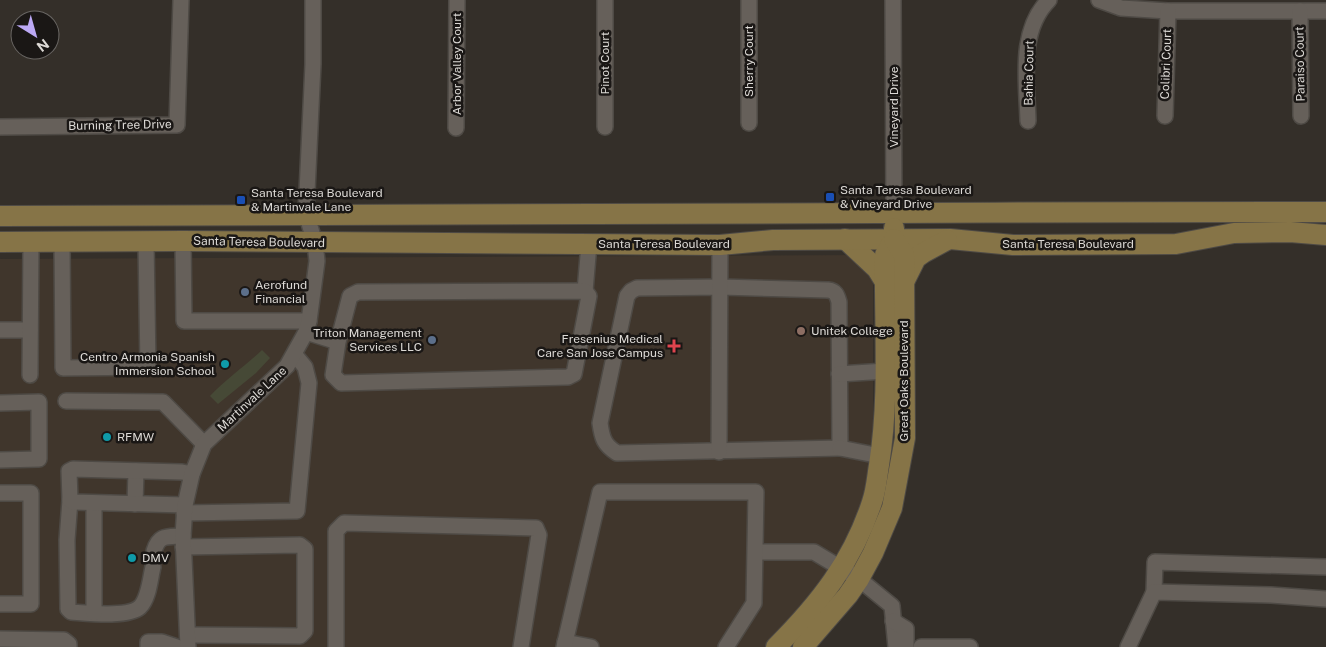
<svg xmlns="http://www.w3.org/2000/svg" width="1326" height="647" viewBox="0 0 1326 647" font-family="'Public Sans',sans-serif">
	<rect width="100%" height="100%" fill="#342f29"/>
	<polygon fill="#40362c" points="873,255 873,449 855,535 809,601 765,647 0,647 0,259"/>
	<path fill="#464936" d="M262,350L270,358L256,373L218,404L210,396C226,379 245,366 262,350Z"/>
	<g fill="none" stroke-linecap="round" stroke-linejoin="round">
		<g stroke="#4e4a45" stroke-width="18">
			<g id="minor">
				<polyline points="605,0 605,127"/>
				<polyline points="749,0 749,123"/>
				<polyline points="893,0 894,214"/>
				<polyline points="1099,0 1121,8 1168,11 1326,11"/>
				<polyline points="1300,11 1301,116"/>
				<polyline points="1165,116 1168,11"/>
				<path d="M1028,121C1027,81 1018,31 1049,0"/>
				<polyline points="0,127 177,125 181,0"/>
				<polyline points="456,128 457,0"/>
				<polyline points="183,241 184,321 309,321"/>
				<polyline points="62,242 63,368 148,367 146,242"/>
				<path d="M721,287L828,290C836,291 837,295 839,302L840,448L617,453C604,445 602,438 600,423L627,296L631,291L637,288Z"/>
				<polyline points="585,291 589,244"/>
				<polyline points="0,330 30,330"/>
				<polyline points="306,332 338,342 350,296 358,292 585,291 589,296 574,374 568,377 341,383 333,375 338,342"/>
				<polyline points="839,374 886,371"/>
				<polyline points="30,375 31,242"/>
				<polyline points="66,401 163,402 204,444"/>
				<polyline points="0,403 39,402 39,459 0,460"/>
				<polyline points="840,448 880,456"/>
				<polyline points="719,452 720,245"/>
				<polyline points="0,493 31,493 31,604 0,604"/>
				<path d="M70,500L67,540L68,609L71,612C86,613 128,618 140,607C149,598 150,579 153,567"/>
				<polyline points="94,503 94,613"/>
				<polyline points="135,504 136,471"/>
				<polyline points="185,505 73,502 70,500 69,471 73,469 182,472 192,474"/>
				<polyline points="184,513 297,511 309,383 305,367 295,355"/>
				<polyline points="183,547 300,545 305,549 305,631 300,636 188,635"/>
				<path d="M154,551C159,534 167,537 183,536"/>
				<polyline points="756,552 814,552 859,579 892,606 896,647"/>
				<polyline points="1154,592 1155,562 1326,567"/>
				<polyline points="893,621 906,629 906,647"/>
				<polyline points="0,639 64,640 69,644 69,647"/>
				<polyline points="565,642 591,647"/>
				<polyline points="148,647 148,642 162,642 177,647"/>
				<polyline points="188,647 183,536 185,505 192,474 204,444 287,366 306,332 309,321 317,261 315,243 306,213 313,64 313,0"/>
				<polyline points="336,647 336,531 344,523 536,528 539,535 521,647"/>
				<polyline points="564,647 600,492 756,492 754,603 726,647"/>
				<polyline points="921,647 970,647"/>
				<polyline points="1128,647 1154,592 1271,595 1326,599"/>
			</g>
		</g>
		<g stroke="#4e4a45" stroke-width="22">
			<g id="major">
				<path d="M0,216C442,213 884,213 1326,212"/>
				<polyline points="845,239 877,269 885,282"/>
				<polyline points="0,242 183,241 720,245 773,240 950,239 1013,245 1176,244 1234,233 1290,232 1326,235"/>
				<polyline points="905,280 916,258 923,253 947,240"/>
				<path d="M776,647C819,604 853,561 872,502C876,491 877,477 879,465C890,396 884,325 885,255L894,239V228"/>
				<polyline points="803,647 848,595 859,579 873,553 892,508 905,438 904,255 894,239"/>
			</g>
		</g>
		<use href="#minor" stroke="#66605a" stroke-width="15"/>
		<use href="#major" stroke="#867447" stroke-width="20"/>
	</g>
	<g fill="#1a4fb4" stroke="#1a1715" stroke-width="2">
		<rect x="825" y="192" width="10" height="10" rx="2.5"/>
		<rect x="236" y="195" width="10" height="10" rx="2.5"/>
	</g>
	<g fill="#5c6f8a" stroke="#1a1715" stroke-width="2">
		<circle cx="245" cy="292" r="5"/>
		<circle cx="432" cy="340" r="5"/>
	</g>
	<circle fill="#8d6e63" stroke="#1a1715" stroke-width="2" cx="801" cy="331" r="5"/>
	<path fill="#e0444e" stroke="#1a1715" stroke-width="2" d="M671.5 338.5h5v5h5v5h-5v5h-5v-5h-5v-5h5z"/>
	<g fill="#0f9aa8" stroke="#1a1715" stroke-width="2">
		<circle cx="225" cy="364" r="5"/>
		<circle cx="107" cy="437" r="5"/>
		<circle cx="132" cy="558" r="5"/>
	</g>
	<g text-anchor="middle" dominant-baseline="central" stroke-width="5" stroke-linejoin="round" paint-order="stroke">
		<g font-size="12" fill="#dddad6" stroke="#1a1715">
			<text transform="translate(749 61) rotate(-90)">Sherry Court</text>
			<text transform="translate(605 63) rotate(-90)">Pinot Court</text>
			<text transform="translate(457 64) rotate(-90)">Arbor Valley Court</text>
			<text transform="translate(1166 64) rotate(-88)">Colibri Court</text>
			<text transform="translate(1300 64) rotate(-91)">Paraiso Court</text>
			<text transform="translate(1029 73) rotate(-89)">Bahia Court</text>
			<text transform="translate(894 107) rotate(-90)">Vineyard Drive</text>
			<text transform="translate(120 125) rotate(-1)">Burning Tree Drive</text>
			<text transform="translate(259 242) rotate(1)">Santa Teresa Boulevard</text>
			<text x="664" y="244">Santa Teresa Boulevard</text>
			<text x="1068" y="244">Santa Teresa Boulevard</text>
			<text transform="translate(904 381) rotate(-90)">Great Oaks Boulevard</text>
			<text transform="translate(252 399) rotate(-43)">Martinvale Lane</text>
		</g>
		<g font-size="12" fill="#dddad6" stroke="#1a1715" text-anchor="start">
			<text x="840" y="190">Santa Teresa Boulevard<tspan x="840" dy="14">&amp; Vineyard Drive</tspan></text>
			<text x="251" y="193">Santa Teresa Boulevard<tspan x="251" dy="14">&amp; Martinvale Lane</tspan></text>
			<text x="255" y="285">Aerofund<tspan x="255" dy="14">Financial</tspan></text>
			<text x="811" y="331">Unitek College</text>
			<text x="422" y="333" text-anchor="end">Triton Management<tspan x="422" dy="14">Services LLC</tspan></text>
			<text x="663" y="339" text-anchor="end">Fresenius Medical<tspan x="663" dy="14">Care San Jose Campus</tspan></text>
			<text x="215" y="357" text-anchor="end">Centro Armonia Spanish<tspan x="215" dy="14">Immersion School</tspan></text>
			<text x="117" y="437">RFMW</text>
			<text x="142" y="558">DMV</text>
		</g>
	</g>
	<g transform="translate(35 35) rotate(143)"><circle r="24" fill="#1a1715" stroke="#686562"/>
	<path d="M0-4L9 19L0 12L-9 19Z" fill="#bca9f5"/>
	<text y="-8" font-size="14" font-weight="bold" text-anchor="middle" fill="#dddad6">N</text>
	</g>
</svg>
